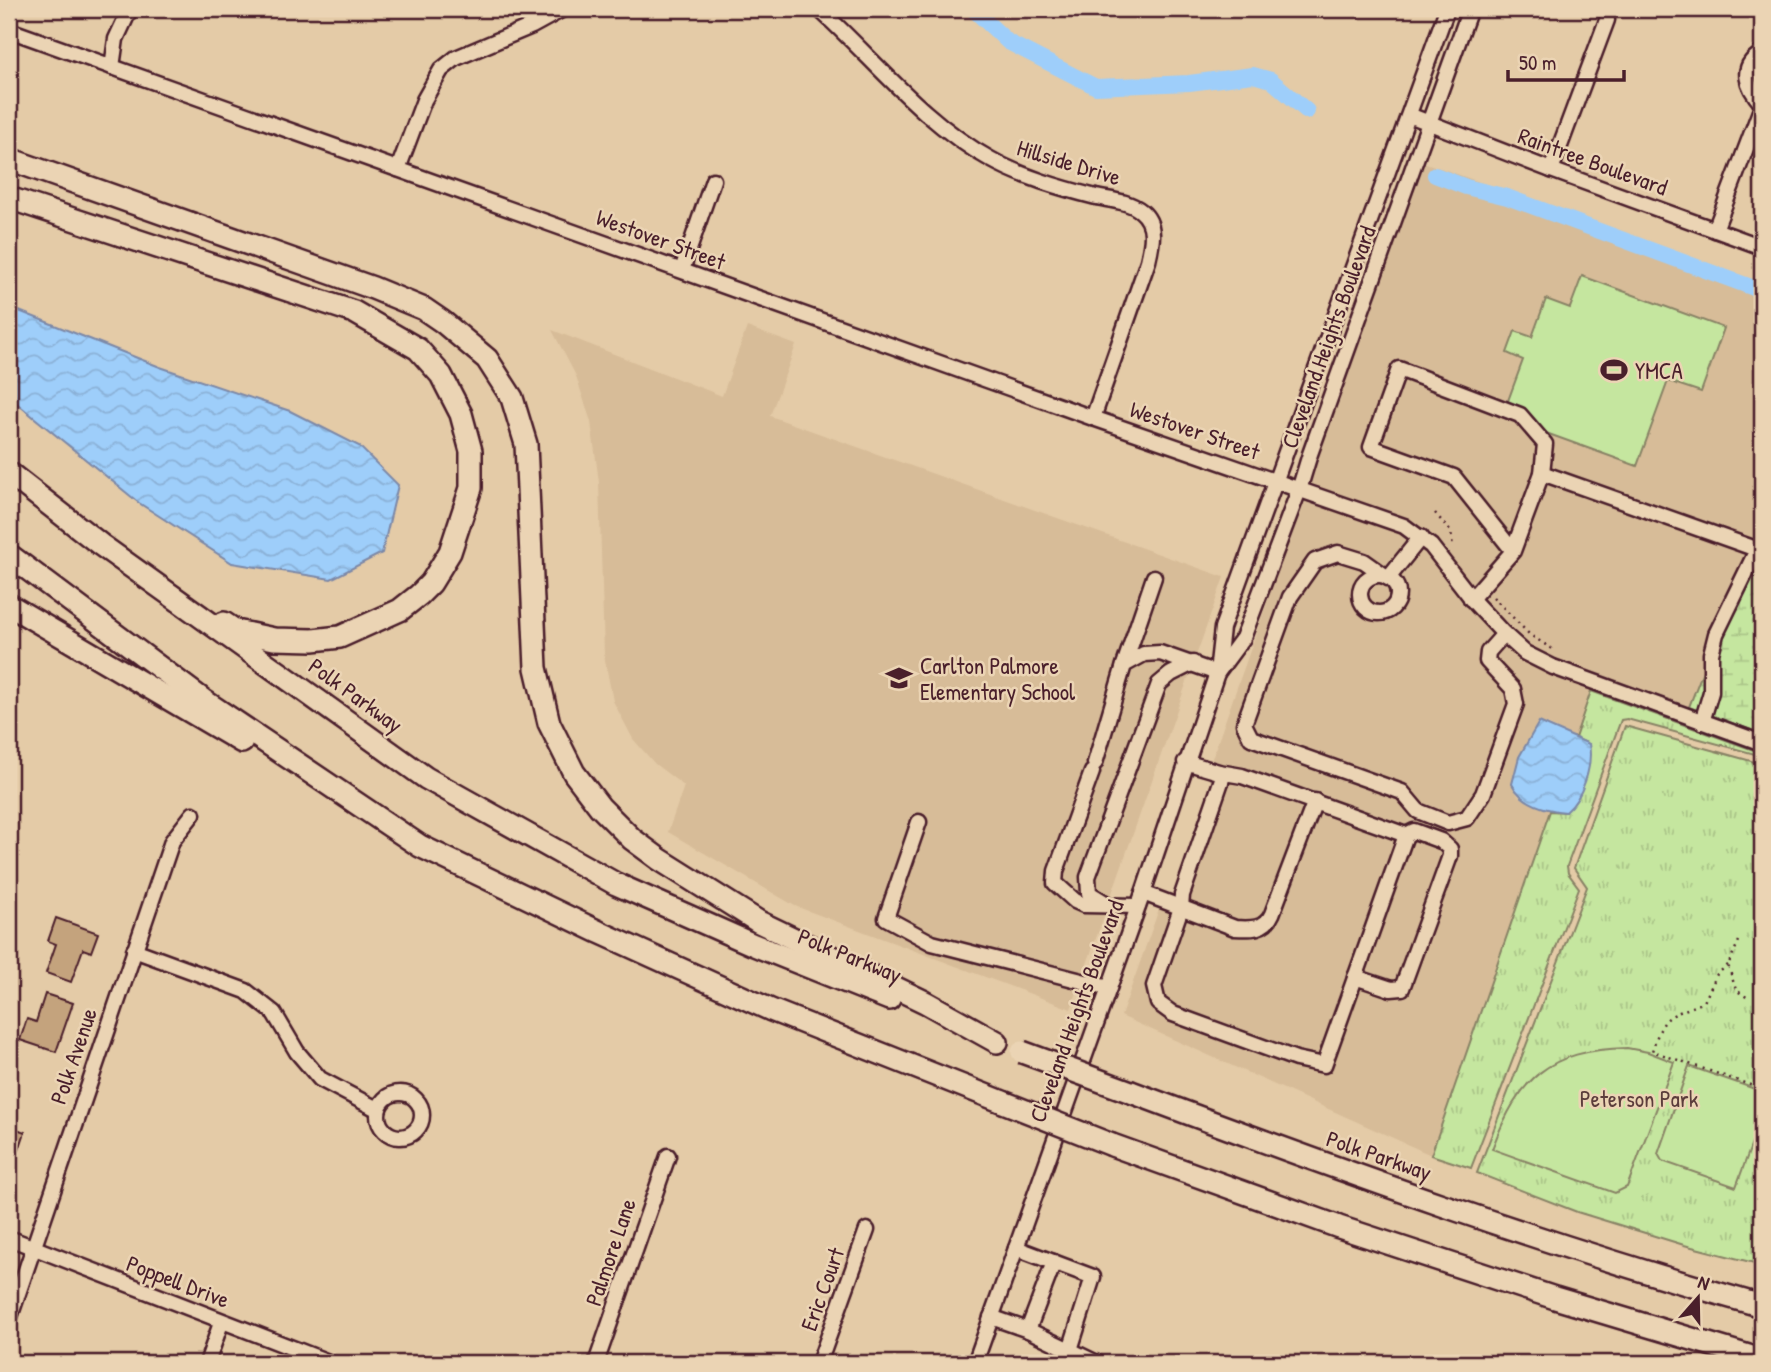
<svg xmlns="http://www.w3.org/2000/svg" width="1771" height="1372" viewBox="0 0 1771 1372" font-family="'Patrick Hand',sans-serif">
	<defs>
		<pattern id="wetland-marsh" width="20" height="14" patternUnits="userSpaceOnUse" patternTransform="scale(1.75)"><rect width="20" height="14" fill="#c5e69f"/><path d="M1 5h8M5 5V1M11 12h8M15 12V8" fill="none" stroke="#abc589"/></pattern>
		<pattern id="park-tufts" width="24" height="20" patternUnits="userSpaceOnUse" patternTransform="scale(1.75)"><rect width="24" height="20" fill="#c5e69f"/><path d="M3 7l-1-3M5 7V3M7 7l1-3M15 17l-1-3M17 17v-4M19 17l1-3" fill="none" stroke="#abc589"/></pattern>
		<pattern id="water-waves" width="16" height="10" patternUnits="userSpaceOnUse" patternTransform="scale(1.75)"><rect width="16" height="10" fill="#9ecefa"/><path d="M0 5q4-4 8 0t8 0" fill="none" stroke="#8ab0d6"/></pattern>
	</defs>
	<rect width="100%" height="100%" fill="#e4cba7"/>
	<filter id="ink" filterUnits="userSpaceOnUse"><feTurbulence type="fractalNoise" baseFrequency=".0143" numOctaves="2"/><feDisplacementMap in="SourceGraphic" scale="14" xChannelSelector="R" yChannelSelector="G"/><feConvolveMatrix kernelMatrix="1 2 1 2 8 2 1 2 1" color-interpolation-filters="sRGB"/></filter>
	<g filter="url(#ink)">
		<g fill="#d7bc98">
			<polygon points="1423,162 1762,283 1762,537 1752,541 1689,707 1557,659 1530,645 1481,598 1437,539 1426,530 1409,518 1309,484"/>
			<polygon points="747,327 796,345 770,416 1224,577 1071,1009 795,906 668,832 684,786 655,764 633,739 613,701 604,655 599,482 591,422 576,376 552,330 722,396"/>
			<polygon points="1303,501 1401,534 1426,552 1470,611 1519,660 1550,676 1591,691 1575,738 1548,724 1512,784 1518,796 1550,811 1431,1155 1121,1016 1159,909 1170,913 1146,984 1150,1005 1153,1010 1170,1022 1293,1067 1322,1073 1331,1067 1414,838 1409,826 1245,768 1211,761"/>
			<polygon points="1229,783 1304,807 1263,916 1250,921 1237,919 1189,902"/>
			<polygon points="1319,812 1396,840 1319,1055 1299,1050 1176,1006 1165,997 1162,986 1185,919 1233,937 1252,938 1276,926"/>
		</g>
		<polygon fill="url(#wetland-marsh)" stroke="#888265" stroke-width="2" points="1762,537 1762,734 1689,707 1753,541"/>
		<g fill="url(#park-tufts)" stroke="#888265" stroke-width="2">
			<polygon points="1591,691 1762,753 1762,756 1627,719 1621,720 1567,866 1568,873 1579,888 1471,1168 1431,1155 1550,811 1566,812 1589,744 1575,738"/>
			<polygon points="1625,726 1762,764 1762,1265 1684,1245 1577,1212 1477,1173 1587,887 1574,868"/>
		</g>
		<g fill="#c5e69f" stroke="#888265" stroke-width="2">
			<polygon points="1582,276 1724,328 1701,392 1668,381 1637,466 1502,417 1523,360 1507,353 1515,331 1532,337 1546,299 1570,308"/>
			<path d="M1627,1048L1648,1052L1674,1062L1627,1187L1615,1193L1492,1149C1519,1078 1548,1050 1627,1048Z"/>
			<polygon points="1689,1066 1755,1089 1762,1116 1736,1187 1662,1161 1658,1154"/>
		</g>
		<g fill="url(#water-waves)" stroke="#7c88a7" stroke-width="2">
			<polygon points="9,307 160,367 290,411 359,446 398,485 382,553 331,579 232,563 139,503 9,397"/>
			<path d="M1539,722L1589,744C1593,765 1583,798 1566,812C1544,810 1522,804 1512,784L1519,757Z"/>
		</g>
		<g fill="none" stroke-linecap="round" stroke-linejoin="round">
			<g stroke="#9ecefa" stroke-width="16">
				<polyline points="973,9 1008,42 1096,87 1189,83 1253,75 1271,80 1307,111"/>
				<polyline points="1435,175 1466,187 1507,197 1762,291"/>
			</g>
		</g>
		<g fill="#c4a37d" stroke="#4a1f2b" stroke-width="2">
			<polygon points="56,918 98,933 91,952 83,949 71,982 46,973 56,944 48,941"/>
			<polygon points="45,994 73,1003 56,1052 20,1040 27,1019 36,1022"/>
			<polygon points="9,1126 25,1132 19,1150 9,1146"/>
		</g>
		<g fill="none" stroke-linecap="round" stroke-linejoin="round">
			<g stroke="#4a1f2b" stroke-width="19">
				<g id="minor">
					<path d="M819,9C875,60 923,122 990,159C1022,177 1061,188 1096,197C1110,200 1129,201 1141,211C1157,224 1152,244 1148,261L1093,418"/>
					<polyline points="9,30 1093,418 1404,526 1431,546 1476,604 1504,634 1525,653 1553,667 1762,743"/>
					<path d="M1762,53C1738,67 1747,87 1762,104"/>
					<polyline points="112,67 116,39 130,9"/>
					<polyline points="1409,115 1551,170 1762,247"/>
					<polyline points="398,169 424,100 441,70 456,58 532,26 563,9"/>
					<polyline points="1551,170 1607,20"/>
					<polyline points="1715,230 1762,106"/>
					<polyline points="682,270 713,180"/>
					<polyline points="1542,473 1759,550"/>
					<polyline points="1421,537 1388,578 1364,561 1338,553 1315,561 1290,597 1244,724 1251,738 1402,792 1418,811 1448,823 1467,818 1483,794 1516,704 1513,689 1487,661 1488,652 1504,634"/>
					<circle cx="1379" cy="594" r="19"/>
					<polyline points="1471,599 1513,551 1542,473 1545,444 1520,415 1399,369 1371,447 1454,477 1513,551"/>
					<polyline points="1124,665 1154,577"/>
					<polyline points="1217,673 1243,638 1299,490 1310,454 1470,9"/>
					<polyline points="1702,722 1711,692 1711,654 1716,634 1753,558 1762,546"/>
					<polyline points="1185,762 1219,772 1242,776 1406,835 1324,1065 1296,1059 1173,1014 1158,1003 1154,986 1181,908 1182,895 1224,773"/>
					<polyline points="1095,763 1124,665 1144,654 1160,653 1217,673"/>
					<polyline points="1092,772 1056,871 1055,883 1075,901 1084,905 1138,906"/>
					<polyline points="919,822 886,918 932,943 1109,988"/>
					<path d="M1143,893L1235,928C1250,929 1265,930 1272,914L1315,801"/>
					<polyline points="1107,904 1089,893 1088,877 1159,684 1171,674 1193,663"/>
					<polyline points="134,950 246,991 274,1013 297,1052 320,1079 377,1109"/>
					<polyline points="1355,977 1391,989 1402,988 1450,856 1450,849 1441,841 1414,831 1406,835"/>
					<circle cx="400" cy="1115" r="22"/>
					<polyline points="9,1238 331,1363"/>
					<polyline points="1016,1248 1093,1277 1070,1350"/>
					<polyline points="991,1317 1028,1330 1097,1363"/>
					<polyline points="9,1320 172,841 193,814"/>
					<polyline points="1028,1330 1054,1262"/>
					<polyline points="207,1363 221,1323"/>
					<polyline points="596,1363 668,1156"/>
					<polyline points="819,1363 867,1230"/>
					<polyline points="975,1363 1143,893 1217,673 1222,628 1447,9"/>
				</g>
			</g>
			<g stroke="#4a1f2b" stroke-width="26">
				<g id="highway">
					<polyline points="9,159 373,288 424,309 443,322 487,359 512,398 526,444 536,668 549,723 574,773 600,807 632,839 659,859 759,922 925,1002 997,1042"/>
					<polyline points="9,198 354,312 418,349 441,375 461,414 471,451 471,488 450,552 431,583 419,595 400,610 340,637 313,640 274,639 236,631 224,623"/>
					<polyline points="9,473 101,545 426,778 616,884 754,945 889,999"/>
					<polyline points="9,555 203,700 420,846 599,932 771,1010 1003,1102"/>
					<polyline points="9,605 242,742"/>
					<path d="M1131,1092C1339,1170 1548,1246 1762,1306"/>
					<polyline points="1112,1145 1339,1227 1555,1298 1762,1360"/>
				</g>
			</g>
			<g stroke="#4a1f2b" stroke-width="2.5" stroke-dasharray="2 5" stroke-linecap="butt">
				<polyline points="1435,513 1451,532 1453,549"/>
				<polyline points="1493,597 1530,635 1556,651"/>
				<polyline points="1739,941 1728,965 1736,990 1748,998"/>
				<path d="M1728,965L1717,974L1704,1002C1669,1018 1665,1010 1652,1051L1762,1089"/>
			</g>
			<use href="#minor" stroke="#ebd4b4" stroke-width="14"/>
			<use href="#highway" stroke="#ebd4b4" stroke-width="21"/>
			<g stroke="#4a1f2b" stroke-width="26" stroke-linecap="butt">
				<g id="highway-bridge">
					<polyline points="1022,1052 1131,1092"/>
					<polyline points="1003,1102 1112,1145"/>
				</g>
			</g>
			<use href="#highway-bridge" stroke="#ebd4b4" stroke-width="21"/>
		</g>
	</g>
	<defs>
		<g id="stadium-bare" transform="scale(2.1)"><path d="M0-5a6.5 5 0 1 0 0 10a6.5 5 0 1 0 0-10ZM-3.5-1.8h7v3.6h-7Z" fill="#4a1f2b" stroke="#ebd4b4" stroke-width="2.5" paint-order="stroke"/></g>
		<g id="school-bare" transform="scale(2.1)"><path d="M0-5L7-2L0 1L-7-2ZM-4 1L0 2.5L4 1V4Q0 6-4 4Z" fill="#4a1f2b" stroke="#ebd4b4" stroke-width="2.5" paint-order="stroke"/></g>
	</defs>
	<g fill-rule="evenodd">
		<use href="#stadium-bare" x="1614" y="370"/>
		<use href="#school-bare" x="899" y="678"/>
	</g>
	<g text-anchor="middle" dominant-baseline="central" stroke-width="5" stroke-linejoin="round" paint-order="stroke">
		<g font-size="23" fill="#4a1f2b" stroke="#ebd4b4">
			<text transform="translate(1593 161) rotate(20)">Raintree Boulevard</text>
			<text transform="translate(1069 162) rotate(17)">Hillside Drive</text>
			<text transform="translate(661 239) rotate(20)">Westover Street</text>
			<text transform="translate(1328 337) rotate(-70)">Cleveland Heights Boulevard</text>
			<text transform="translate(1195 430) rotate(19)">Westover Street</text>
			<text transform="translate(356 695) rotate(36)">Polk Parkway</text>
			<text transform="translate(850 955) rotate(22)">Polk Parkway</text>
			<text transform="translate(1076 1011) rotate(-70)">Cleveland Heights Boulevard</text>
			<text transform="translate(73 1056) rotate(-71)">Polk Avenue</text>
			<text transform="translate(1379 1155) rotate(19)">Polk Parkway</text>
			<text transform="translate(610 1252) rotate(-71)">Palmore Lane</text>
			<text transform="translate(178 1281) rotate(21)">Poppell Drive</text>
			<text transform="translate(822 1289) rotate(-70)">Eric Court</text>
		</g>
		<g font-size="23" fill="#4a1f2b" stroke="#ebd4b4" text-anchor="start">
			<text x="1635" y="370">YMCA</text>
			<text x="920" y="665">Carlton Palmore<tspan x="920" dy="26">Elementary School</tspan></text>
		</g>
		<g font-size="23" fill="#5c3d3c" stroke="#ebd4b4">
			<text x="1639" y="1098">Peterson Park</text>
		</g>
	</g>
	<rect width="1771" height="1372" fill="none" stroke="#ebd4b4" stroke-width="35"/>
	<rect x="18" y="18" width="1736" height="1337" fill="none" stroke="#4a1f2b" stroke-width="2.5" filter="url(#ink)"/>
	<g transform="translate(1698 1298) rotate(20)" stroke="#ebd4b4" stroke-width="5" paint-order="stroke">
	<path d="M0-5L12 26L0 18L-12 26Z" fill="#4a1f2b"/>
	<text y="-10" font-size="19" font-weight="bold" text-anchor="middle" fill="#4a1f2b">N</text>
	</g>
	<path d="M1508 70v10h116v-10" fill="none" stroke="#4a1f2b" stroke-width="3.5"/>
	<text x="1519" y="70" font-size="21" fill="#4a1f2b" stroke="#ebd4b4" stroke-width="5" paint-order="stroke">50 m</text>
</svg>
